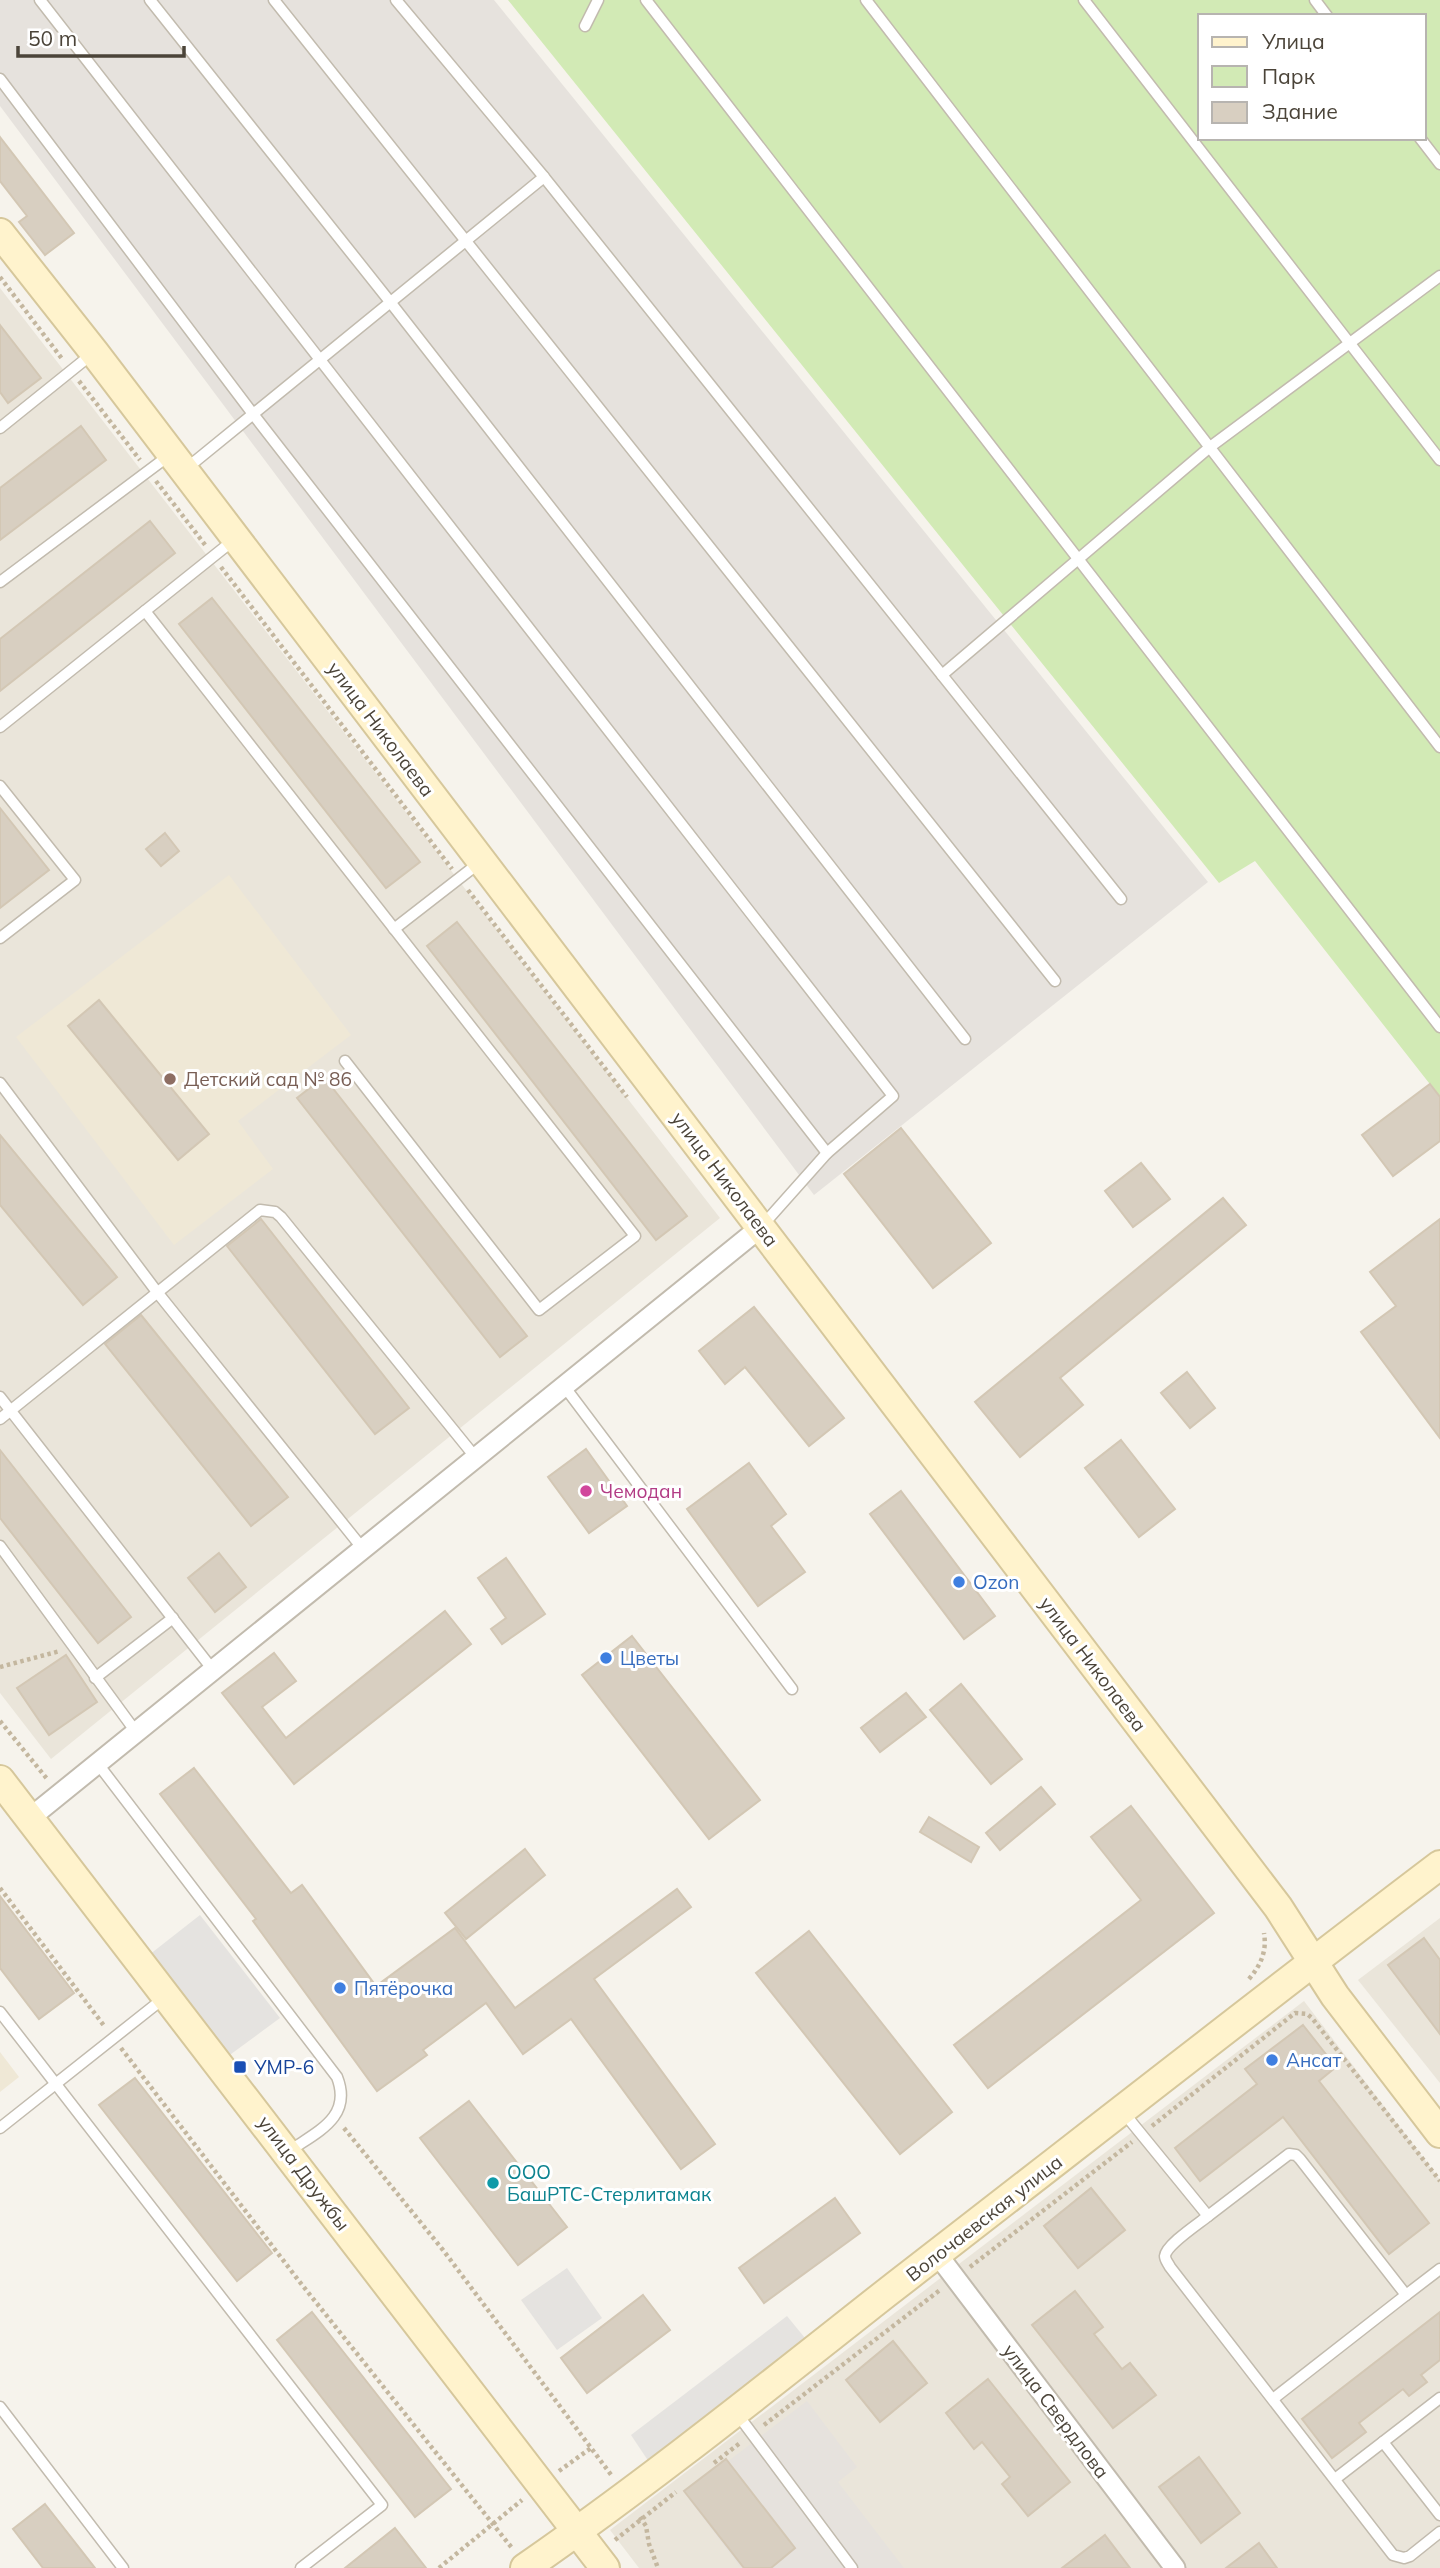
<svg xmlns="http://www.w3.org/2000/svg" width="1440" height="2568" viewBox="0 0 1440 2568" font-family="Mulish,sans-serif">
	<rect width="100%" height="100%" fill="#f6f3ec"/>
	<g fill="#eae5da">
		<polygon points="0,288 720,1218 51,1759 0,1693"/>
		<polygon points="1440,1918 1440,2083 1358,1980"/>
		<polygon points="1304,2001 1440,2180 1440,2568 639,2568 610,2530"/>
	</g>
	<g fill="#e6e2dd">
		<polygon points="0,0 494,0 1208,882 814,1195 0,106"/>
		<polygon points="807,2401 857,2467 838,2482 904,2568 741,2568 685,2494"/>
	</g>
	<g fill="#efe8d6">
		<polygon points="229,875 351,1035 238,1121 273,1169 174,1245 16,1037"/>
		<polygon points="0,2052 19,2077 0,2092"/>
	</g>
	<path fill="#d2eab5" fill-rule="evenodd" d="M508,0H1440V1097L1255,861L1219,883ZM1200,16H1424V138H1200Z"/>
	<g fill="#e5e3e0">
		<polygon points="200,1915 280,2018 227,2057 149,1955"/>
		<polygon points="567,2268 602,2318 557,2350 521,2300"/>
		<polygon points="787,2316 809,2343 653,2468 631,2435"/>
	</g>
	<g fill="#d8cfc1" stroke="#d3c7b4" stroke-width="2">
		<polygon points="0,137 74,233 45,255 19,222 27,216 0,181"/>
		<polygon points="0,325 41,378 8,403 0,392"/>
		<polygon points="81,426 106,460 0,540 0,488"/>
		<polygon points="150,521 175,553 0,691 0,639"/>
		<polygon points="212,598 420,862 386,888 179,624"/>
		<polygon points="0,808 49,870 0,908"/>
		<polygon points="165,833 179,851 161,866 146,849"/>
		<polygon points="457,922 687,1216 656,1240 427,946"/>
		<polygon points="99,1000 209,1134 178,1160 68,1026"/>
		<polygon points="324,1077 527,1336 500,1357 297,1098"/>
		<polygon points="1430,1084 1440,1097 1440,1141 1393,1176 1362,1135"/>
		<polygon points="901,1128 991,1243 933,1288 844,1174"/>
		<polygon points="0,1135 117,1277 83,1305 0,1205"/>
		<polygon points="1141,1163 1170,1199 1133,1227 1105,1191"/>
		<polygon points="1223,1198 1246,1225 1060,1378 1083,1405 1020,1457 975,1402"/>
		<polygon points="261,1219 409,1408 375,1434 227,1246"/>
		<polygon points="1440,1219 1440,1438 1361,1332 1396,1306 1370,1272"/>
		<polygon points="754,1307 844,1418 809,1446 745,1367 725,1384 699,1351"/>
		<polygon points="141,1315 288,1497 251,1526 105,1344"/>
		<polygon points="1187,1372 1215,1408 1190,1428 1161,1393"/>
		<polygon points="1121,1440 1175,1509 1139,1537 1085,1468"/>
		<polygon points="586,1449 627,1506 589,1533 548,1477"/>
		<polygon points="0,1450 131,1617 98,1643 0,1518"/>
		<polygon points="749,1463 786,1514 771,1526 805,1572 758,1606 687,1509"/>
		<polygon points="901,1491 995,1616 964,1639 870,1514"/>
		<polygon points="219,1553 246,1587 215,1612 188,1578"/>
		<polygon points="506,1558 545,1614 502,1644 491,1629 506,1618 478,1578"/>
		<polygon points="445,1611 471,1644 294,1784 222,1693 274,1653 296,1681 262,1707 286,1738"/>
		<polygon points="632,1636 760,1800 709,1839 582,1675"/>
		<polygon points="66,1655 97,1702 49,1735 17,1688"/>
		<polygon points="961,1684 1022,1759 991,1784 930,1710"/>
		<polygon points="906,1693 926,1717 880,1752 861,1728"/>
		<polygon points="194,1768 291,1893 302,1885 376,1986 455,1928 515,2008 677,1889 691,1907 594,1979 715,2144 681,2169 571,2019 523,2054 486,2003 423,2050 427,2055 377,2091 253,1921 256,1919 160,1794"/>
		<polygon points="1041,1787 1055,1804 1000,1850 986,1833"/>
		<polygon points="1131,1806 1214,1913 988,2088 954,2045 1141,1900 1091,1837"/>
		<polygon points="929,1817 979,1847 971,1862 920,1832"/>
		<polygon points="525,1849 545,1875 466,1939 445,1913"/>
		<polygon points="0,1896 74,1993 39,2019 0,1968"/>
		<polygon points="809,1931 952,2112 900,2154 756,1973"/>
		<polygon points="1424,1938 1440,1960 1440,2034 1388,1965"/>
		<polygon points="1303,2025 1336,2067 1319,2081 1429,2223 1389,2254 1283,2117 1200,2181 1175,2148 1257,2084 1245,2069"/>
		<polygon points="135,2078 272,2253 237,2281 99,2105"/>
		<polygon points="469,2101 567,2227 518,2265 420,2138"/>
		<polygon points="1091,2188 1125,2230 1078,2268 1044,2226"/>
		<polygon points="835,2198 860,2233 764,2303 739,2268"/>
		<polygon points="1075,2291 1103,2327 1094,2334 1122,2369 1130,2363 1156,2395 1113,2428 1032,2325"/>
		<polygon points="643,2295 670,2330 587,2393 561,2358"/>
		<polygon points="312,2312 451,2489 415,2517 277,2340"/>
		<polygon points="1440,2312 1440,2360 1421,2375 1427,2382 1409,2396 1403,2389 1359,2423 1366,2432 1332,2458 1302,2419"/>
		<polygon points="893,2341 927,2383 880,2422 846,2380"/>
		<polygon points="988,2379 1070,2482 1028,2516 1002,2484 1010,2477 982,2442 974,2449 946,2413"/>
		<polygon points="1199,2457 1240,2513 1201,2543 1159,2487"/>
		<polygon points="726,2459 795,2548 771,2568 744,2568 684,2491"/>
		<polygon points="45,2504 95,2568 43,2568 13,2529"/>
		<polygon points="395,2528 426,2568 345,2568"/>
		<polygon points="1105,2535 1130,2568 1062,2568"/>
		<polygon points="1259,2543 1277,2568 1226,2568"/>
	</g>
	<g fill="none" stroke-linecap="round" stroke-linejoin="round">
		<g stroke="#c2bbae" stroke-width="13">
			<g id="lane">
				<polyline points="40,0 893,1096 827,1153 762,1226"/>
				<polyline points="150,0 391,303 965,1039"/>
				<polyline points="274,0 1055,981"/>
				<polyline points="396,0 544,177 1121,899"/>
				<polyline points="646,0 1440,1027"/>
				<polyline points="866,0 1440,747"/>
				<polyline points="1084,0 1440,460"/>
				<polyline points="1315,0 1327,16"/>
				<polyline points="585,26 598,0"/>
				<polyline points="0,79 253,414 827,1153"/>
				<polyline points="1420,138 1440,164"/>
				<polyline points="0,428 92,354"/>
				<polyline points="187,468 544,177"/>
				<polyline points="0,582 171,454"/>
				<polyline points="145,611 635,1236 539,1310 345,1061"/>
				<polyline points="942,675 1210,447 1440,276"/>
				<polyline points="0,727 235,539"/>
				<polyline points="0,786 75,880 0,938"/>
				<polyline points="394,929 479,863"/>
				<polyline points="0,1083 157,1292 363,1549"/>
				<polyline points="564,1386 792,1689"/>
				<polyline points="0,1397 213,1670"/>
				<polyline points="0,1419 260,1210 275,1212 281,1217 476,1458"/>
				<polyline points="0,1546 136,1732"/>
				<polyline points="95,1678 173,1618"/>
				<path d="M98,1764L337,2077C353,2118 316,2132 288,2152"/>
				<polyline points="0,2012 382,2505 301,2568"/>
				<polyline points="1124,2113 1208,2216 1289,2154 1296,2155 1300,2159 1406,2295 1440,2269"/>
				<polyline points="0,2128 164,1998"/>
				<path d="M1208,2216C1198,2224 1166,2245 1165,2256C1165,2260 1168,2263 1170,2267L1393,2555L1404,2558L1410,2556L1440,2532"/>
				<polyline points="1440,2398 1383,2442 1440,2515"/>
				<polyline points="1273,2399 1406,2295"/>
				<polyline points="0,2407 123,2568"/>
				<polyline points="738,2415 852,2568"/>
				<polyline points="1335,2479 1383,2442"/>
			</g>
		</g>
		<g stroke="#c2bbae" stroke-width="23">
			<g id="street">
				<polyline points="30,1818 761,1227"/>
				<polyline points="937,2254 1175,2568"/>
			</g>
		</g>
		<g stroke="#d6c79b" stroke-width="32">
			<g id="secondary">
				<polyline points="0,233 94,352 1278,1907 1335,1996 1440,2133"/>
				<polyline points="0,1780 605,2568"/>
				<path d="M525,2568C649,2482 767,2387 885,2294C1070,2151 1254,2006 1440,1865"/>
			</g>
		</g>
		<g stroke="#c4b79f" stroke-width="4.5" stroke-dasharray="3.5 3.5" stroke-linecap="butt">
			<polyline points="0,277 63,360"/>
			<polyline points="79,381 140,460"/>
			<polyline points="156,481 206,546"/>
			<polyline points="221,567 452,869"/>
			<polyline points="468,890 627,1097"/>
			<polyline points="0,1667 60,1651"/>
			<polyline points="0,1721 48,1780"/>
			<polyline points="0,1888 105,2027"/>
			<path d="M1249,1979C1261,1965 1267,1951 1264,1933"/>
			<polyline points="121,2048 299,2281 512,2548"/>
			<polyline points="1152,2126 1295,2013 1307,2014 1312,2018 1440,2181"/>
			<polyline points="344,2128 443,2250 612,2476"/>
			<polyline points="970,2267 1132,2142"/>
			<polyline points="764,2425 940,2290"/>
			<polyline points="714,2463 740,2443"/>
			<polyline points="559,2471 591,2448"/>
			<polyline points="640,2517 646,2526 649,2544 658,2568"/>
			<polyline points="615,2540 676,2492"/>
			<polyline points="439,2568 522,2500"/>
		</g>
		<use href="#lane" stroke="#fff" stroke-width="10"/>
		<use href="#street" stroke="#fff" stroke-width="19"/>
		<use href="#secondary" stroke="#fff3cd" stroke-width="28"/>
	</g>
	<circle fill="#8d6e63" stroke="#fff" stroke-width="2.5" cx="170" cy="1079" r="7"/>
	<circle fill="#d1479c" stroke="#fff" stroke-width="2.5" cx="586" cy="1491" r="7"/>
	<g fill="#3f7fe0" stroke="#fff" stroke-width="2.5">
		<circle cx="959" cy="1582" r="7"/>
		<circle cx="606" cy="1658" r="7"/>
		<circle cx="340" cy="1988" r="7"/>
		<circle cx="1272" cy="2060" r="7"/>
	</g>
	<rect fill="#1a4fb4" stroke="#fff" stroke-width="2.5" x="233" y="2060" width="14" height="14" rx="3.5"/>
	<circle fill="#0f9aa8" stroke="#fff" stroke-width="2.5" cx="493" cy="2183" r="7"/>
	<g text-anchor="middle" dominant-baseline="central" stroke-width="6" stroke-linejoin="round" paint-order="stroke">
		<g font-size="19" fill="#4b4439" stroke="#fff">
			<text transform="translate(381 729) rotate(53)">улица Николаева</text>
			<text transform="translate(725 1179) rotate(53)">улица Николаева</text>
			<text transform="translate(1093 1664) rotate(53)">улица Николаева</text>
			<text transform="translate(304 2173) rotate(53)">улица Дружбы</text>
			<text transform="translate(984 2218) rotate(-38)">Волочаевская улица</text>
			<text transform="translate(1056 2411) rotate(53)">улица Свердлова</text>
		</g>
		<g font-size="19" fill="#785e54" stroke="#fff" text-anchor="start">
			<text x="184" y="1079">Детский сад № 86</text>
		</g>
		<g font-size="19" fill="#b23c85" stroke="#fff" text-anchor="start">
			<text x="600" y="1491">Чемодан</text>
		</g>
		<g font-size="19" fill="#366cbe" stroke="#fff" text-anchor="start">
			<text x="973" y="1582">Ozon</text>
			<text x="620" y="1658">Цветы</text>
			<text x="354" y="1988">Пятёрочка</text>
			<text x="1286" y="2060">Ансат</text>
		</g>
		<g font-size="19" fill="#164399" stroke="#fff" text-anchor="start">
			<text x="254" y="2067">УМР-6</text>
		</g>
		<g font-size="19" fill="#0d838f" stroke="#fff" text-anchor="start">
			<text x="507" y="2172">ООО<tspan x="507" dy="22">БашРТС-Стерлитамак</tspan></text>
		</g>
	</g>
	<rect x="1198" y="14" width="228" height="126" fill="#ffffff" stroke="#b7b4b0" stroke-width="2"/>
	<rect x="1212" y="37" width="35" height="10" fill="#fff3cd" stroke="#b7b4b0" stroke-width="2"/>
	<text x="1262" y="49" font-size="21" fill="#4b4439">Улица</text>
	<rect x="1212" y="66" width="35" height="21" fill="#d2eab5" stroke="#b7b4b0" stroke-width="2"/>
	<text x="1262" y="84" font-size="21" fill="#4b4439">Парк</text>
	<rect x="1212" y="102" width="35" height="21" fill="#d8cfc1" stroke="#b7b4b0" stroke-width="2"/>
	<text x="1262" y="119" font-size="21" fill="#4b4439">Здание</text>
	<path d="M18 46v10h166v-10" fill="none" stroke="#4b4439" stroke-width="3.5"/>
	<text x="28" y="46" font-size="21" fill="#4b4439" stroke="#ffffff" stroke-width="5" paint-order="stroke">50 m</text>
</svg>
